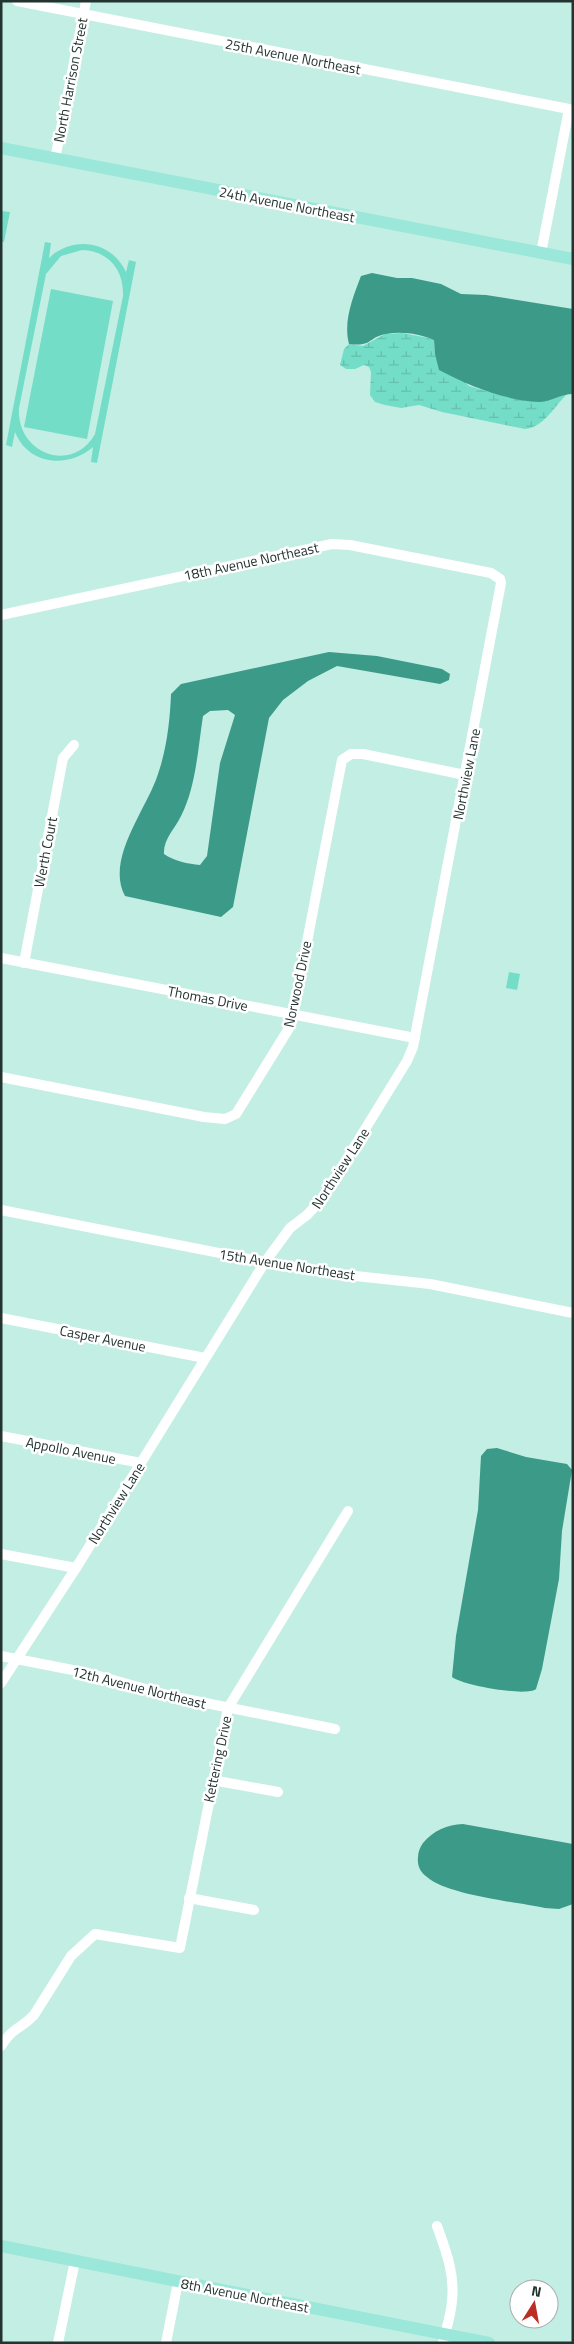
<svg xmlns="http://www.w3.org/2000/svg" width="574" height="2344" viewBox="0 0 574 2344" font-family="'Titillium Web',sans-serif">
	<defs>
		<pattern id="wetland-marsh" width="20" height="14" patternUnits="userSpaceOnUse" patternTransform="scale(1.25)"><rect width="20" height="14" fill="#74ddc8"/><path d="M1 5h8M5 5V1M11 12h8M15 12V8" fill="none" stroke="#64beac"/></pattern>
	</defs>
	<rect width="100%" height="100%" fill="#c3eee3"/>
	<path fill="url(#wetland-marsh)" d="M402,333L434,339L435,354L469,386L511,398L541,402L567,394C553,408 544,427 525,429L442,412L419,405L401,408L385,405L375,402L370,395L371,372L369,367L364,365L355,369H346L340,365L344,349L349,344L363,346L385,334Z"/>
	<g fill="#74ddc8" fill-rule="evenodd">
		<polygon points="1,211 10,212 4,242 1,242"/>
		<path d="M45,242L51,243L49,258C73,235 112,241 126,272L129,260L136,262L97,463L91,462L93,447C68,469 28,465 15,432L12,447L6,445ZM82,250C109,251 124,270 123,296L95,434C72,475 16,453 19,408L46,274L61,256Z"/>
		<polygon points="51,289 113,301 87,439 24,427"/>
		<polygon points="509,972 520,974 517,990 506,988"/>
	</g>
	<g fill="#3c9a88" fill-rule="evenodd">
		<path d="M372,273L397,278H412L441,284L461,294L486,295L573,309V394C561,394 550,402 539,402C503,400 470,386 439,370L435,354L434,340C420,334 402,331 386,334C368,337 373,347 349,344C343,321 353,297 361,276Z"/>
		<path d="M329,652L377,656L442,669L450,674L449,680L440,684L337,666L308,681L283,700L269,718L233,907L221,917L125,896C105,859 147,809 158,774C167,748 170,720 171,694L181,684ZM228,710L235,715L220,763L207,856L200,865C188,864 174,861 164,854C163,839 175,829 181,816C196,787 198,748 203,716L210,711Z"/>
		<path d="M497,1448L526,1457L561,1463L567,1464L572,1470L562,1531L559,1579L542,1669L536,1689C526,1697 462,1685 452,1677L456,1636L478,1510L481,1456L487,1449Z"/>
		<path d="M463,1824L573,1844V1904L559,1909L545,1908C517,1902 447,1895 427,1877C420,1872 417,1865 418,1857C418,1852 420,1847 423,1843C434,1830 447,1825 463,1824Z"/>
	</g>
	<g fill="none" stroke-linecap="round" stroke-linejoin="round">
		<g stroke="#fff" stroke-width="10">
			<polyline points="17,1 569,109 541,253"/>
			<polyline points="55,159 86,1"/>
			<polyline points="1,615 332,544 350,545 491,573 500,579 501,583 413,1047 407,1061 322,1199 307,1215 290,1228 265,1262 76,1568 1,1683"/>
			<polyline points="1,958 415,1038"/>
			<polyline points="24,963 63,758 74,745"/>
			<polyline points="1,1077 204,1117 225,1119 236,1114 291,1025 342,760 351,754 363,754 465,775"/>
			<polyline points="1,1210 265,1262 337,1274 430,1284 573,1313"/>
			<polyline points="1,1318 205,1358"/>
			<polyline points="1,1436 141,1463"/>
			<polyline points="1,1554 76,1568"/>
			<polyline points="1,1656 88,1673 171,1696 335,1729"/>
			<polyline points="212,1780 278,1792"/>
			<polyline points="189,1898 254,1910"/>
			<path d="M1,2046C14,2026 21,2029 34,2015L71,1956L95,1934L180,1948L228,1708L348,1511"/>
			<path d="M437,2226C446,2251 455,2274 452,2301C451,2315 446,2329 443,2343"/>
			<polyline points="58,2343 75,2261"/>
			<polyline points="166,2343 178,2282"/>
		</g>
		<g stroke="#9be7d9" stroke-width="12">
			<polyline points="1,148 573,259"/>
			<polyline points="1,2246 489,2343"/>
		</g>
	</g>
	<g text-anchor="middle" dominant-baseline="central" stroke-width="5" stroke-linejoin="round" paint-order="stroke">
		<g font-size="14" fill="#233430" stroke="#fff">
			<text transform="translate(293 56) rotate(11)">25th Avenue Northeast</text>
			<text transform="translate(70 80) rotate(-79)">North Harrison Street</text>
			<text transform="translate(287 204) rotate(11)">24th Avenue Northeast</text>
			<text transform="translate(251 561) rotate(-12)">18th Avenue Northeast</text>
			<text transform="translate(466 774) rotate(-79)">Northview Lane</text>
			<text transform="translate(45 852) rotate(-79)">Werth Court</text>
			<text transform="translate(297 984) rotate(-78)">Norwood Drive</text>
			<text transform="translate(208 998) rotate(11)">Thomas Drive</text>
			<text transform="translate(340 1168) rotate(-57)">Northview Lane</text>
			<text transform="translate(287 1264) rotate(9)">15th Avenue Northeast</text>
			<text transform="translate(103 1338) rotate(11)">Casper Avenue</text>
			<text transform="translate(71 1450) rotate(11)">Appollo Avenue</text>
			<text transform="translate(116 1503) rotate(-58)">Northview Lane</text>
			<text transform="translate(139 1687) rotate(14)">12th Avenue Northeast</text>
			<text transform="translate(217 1759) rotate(-78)">Kettering Drive</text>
			<text transform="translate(245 2295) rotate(11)">8th Avenue Northeast</text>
		</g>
	</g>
	<rect width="574" height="2344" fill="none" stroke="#233430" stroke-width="5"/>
	<g transform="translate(534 2304) rotate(11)"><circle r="24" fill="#ffffff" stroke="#a7aeac"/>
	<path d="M0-4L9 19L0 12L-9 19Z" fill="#bc2e25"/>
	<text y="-8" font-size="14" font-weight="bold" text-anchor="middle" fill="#233430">N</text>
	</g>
</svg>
